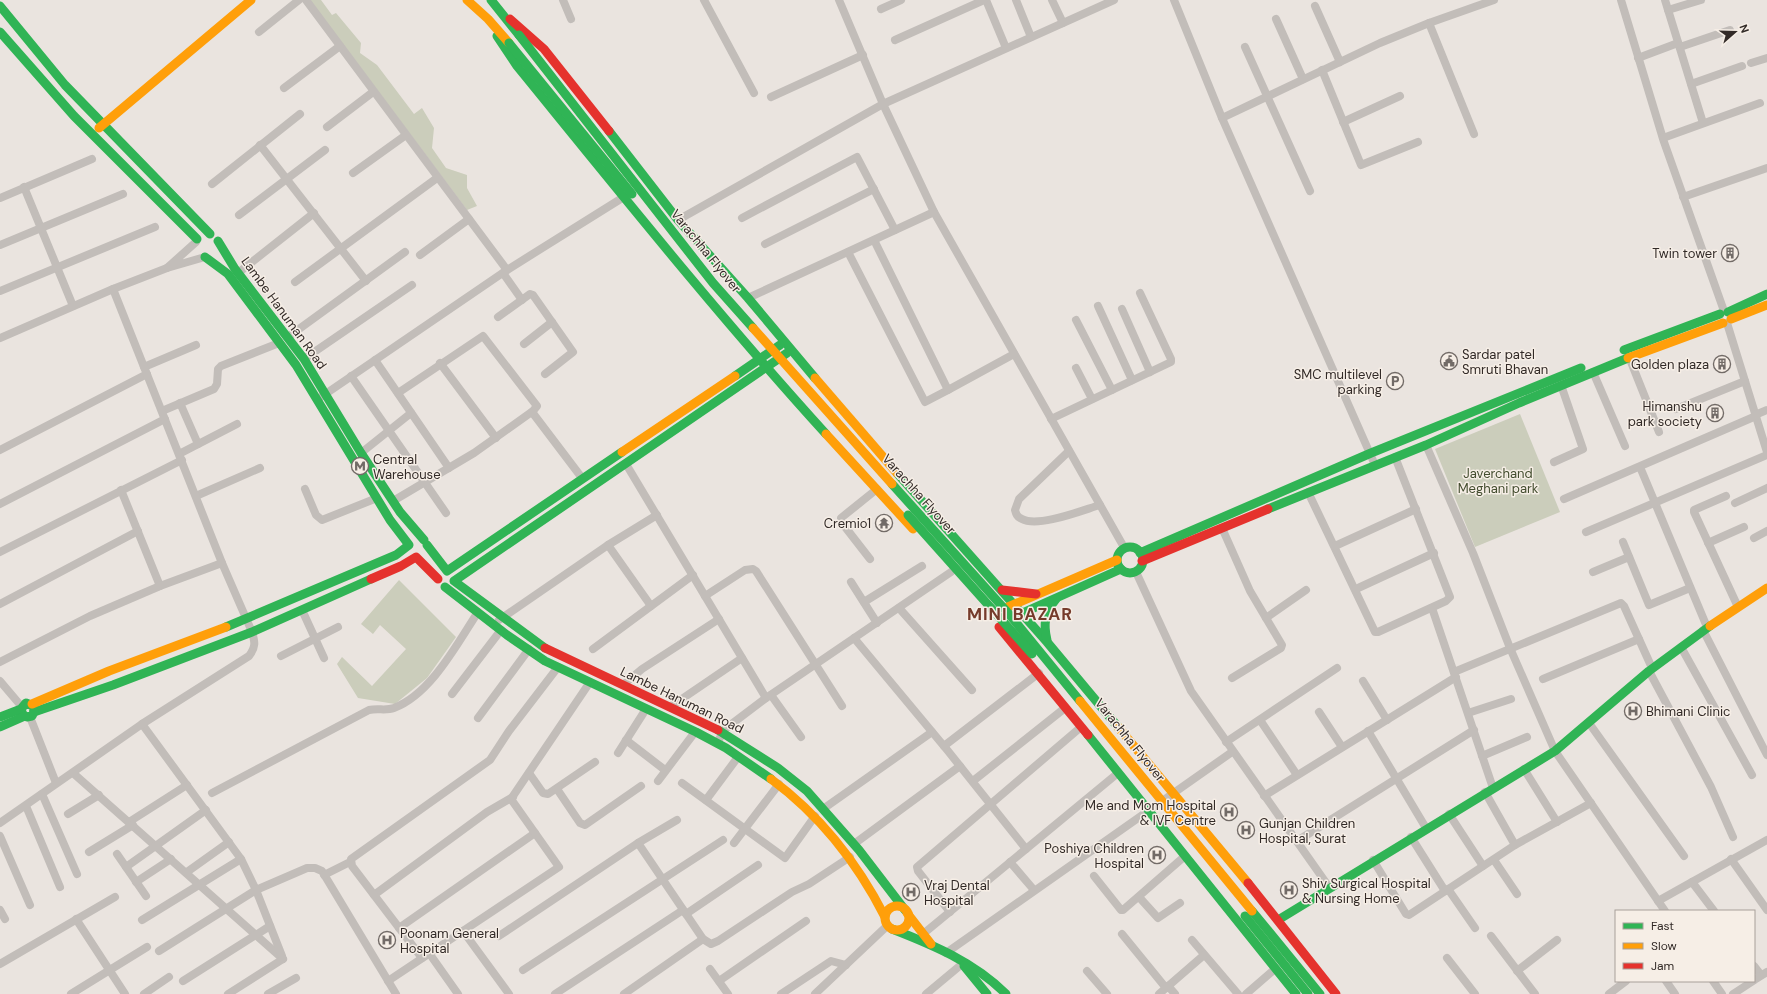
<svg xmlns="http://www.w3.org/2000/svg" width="1767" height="994" viewBox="0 0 1767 994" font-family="'DM Sans',sans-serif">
	<rect width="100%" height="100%" fill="#eae4df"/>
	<g fill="#cbcdbb">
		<polygon points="310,0 321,0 332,15 336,13 361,43 360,53 377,65 414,114 422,108 434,128 432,148 446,168 467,175 467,188 477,206 467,210"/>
		<polygon points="1520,414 1560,512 1475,547 1435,449"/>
		<polygon points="399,580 456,637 427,678 395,704 358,698 337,664 342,657 372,686 406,649 380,625 373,634 361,624"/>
	</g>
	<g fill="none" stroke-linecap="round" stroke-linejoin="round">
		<g stroke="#c2bdb9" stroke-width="8">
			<polyline points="306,0 507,270"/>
			<polyline points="563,0 571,19"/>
			<polyline points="704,0 754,93"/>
			<polyline points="839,0 883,104 934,212 1125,549"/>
			<polyline points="986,0 1006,48"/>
			<polyline points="1016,0 1031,37"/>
			<polyline points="1052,0 1063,23"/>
			<polyline points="1174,0 1222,118 1375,465"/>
			<polyline points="1621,0 1664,142 1724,311"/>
			<polyline points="1665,0 1703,123"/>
			<polyline points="1315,6 1340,62"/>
			<polyline points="881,9 901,0"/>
			<polyline points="1668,10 1701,0"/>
			<polyline points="1276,19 1303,79"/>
			<polyline points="1429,23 1474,134"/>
			<polyline points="259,32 299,0"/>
			<polyline points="895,40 984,0"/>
			<polyline points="1245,47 1310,191"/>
			<polyline points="1680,47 1730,30"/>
			<polyline points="1638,58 1678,43"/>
			<polyline points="1751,63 1767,58"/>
			<polyline points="1322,70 1361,165 1418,142"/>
			<polyline points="1691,84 1742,66"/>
			<polyline points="284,88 340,46"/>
			<polyline points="771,97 863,55"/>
			<polyline points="1222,118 1380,43 1429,23 1494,0"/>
			<polyline points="1343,122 1400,96"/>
			<polyline points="327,127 373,92"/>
			<polyline points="1663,138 1760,103"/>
			<polyline points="260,145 366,281"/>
			<polyline points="353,173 406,135"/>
			<polyline points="212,184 300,114"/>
			<polyline points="24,187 73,306"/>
			<polyline points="1683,197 1767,168"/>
			<polyline points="0,198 92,159"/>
			<polyline points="239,215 325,150"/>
			<polyline points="742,218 857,157 895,230"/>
			<polyline points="678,220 883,104 1114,0"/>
			<polyline points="874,240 948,390 1014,354"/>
			<polyline points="196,242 167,268 205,257"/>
			<polyline points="765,244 874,189"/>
			<polyline points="0,245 123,194"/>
			<polyline points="848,252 925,402 948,390"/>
			<polyline points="420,255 469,219"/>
			<polyline points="238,273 314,213"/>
			<polyline points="503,273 522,300"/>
			<polyline points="295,282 437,178"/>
			<polyline points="0,291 155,227"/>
			<polyline points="748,298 934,212"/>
			<polyline points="1098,306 1132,380"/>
			<polyline points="1122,309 1150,372"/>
			<polyline points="498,317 530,294 533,295 573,352 545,374"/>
			<polyline points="1076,320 1112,390"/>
			<polyline points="1727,323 1767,452"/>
			<polyline points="288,337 405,252"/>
			<polyline points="0,338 113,289 167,268"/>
			<polyline points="524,344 552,322"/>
			<polyline points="1629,357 1659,432"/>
			<polyline points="304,359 412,285"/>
			<polyline points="375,360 449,468"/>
			<polyline points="440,363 496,438"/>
			<polyline points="144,367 196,345"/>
			<polyline points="1076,368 1092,399"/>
			<polyline points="1593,372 1625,446"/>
			<polyline points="351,376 446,513"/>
			<polyline points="321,397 507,270 627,195"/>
			<polyline points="180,403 198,444"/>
			<polyline points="1676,409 1745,381"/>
			<polyline points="162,411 214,389 217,384 218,369 221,366 279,343"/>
			<polyline points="532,412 582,478"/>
			<polyline points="1755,415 1767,410"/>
			<polyline points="1051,419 1171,362 1171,359 1140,293"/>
			<polyline points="1426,445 1473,553 1510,648 1555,751 1665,911"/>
			<polyline points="0,450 147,374"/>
			<path d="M1069,451L1019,499L1015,510C1016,514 1017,517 1022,519C1038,528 1083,510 1100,505"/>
			<polyline points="361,453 411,413"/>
			<polyline points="179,454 237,424"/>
			<polyline points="1554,462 1583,449 1561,385"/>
			<polyline points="626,464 766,698"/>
			<polyline points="1640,467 1707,627"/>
			<polyline points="305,489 316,515 322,520 377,498"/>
			<polyline points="121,490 160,586"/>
			<polyline points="1308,492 1375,632 1378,632 1446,601 1450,597 1395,457"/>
			<polyline points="196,496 260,468"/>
			<polyline points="1726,496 1694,510 1694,512 1738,607"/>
			<polyline points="1564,499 1756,416"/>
			<polyline points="393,501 474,453 533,411 537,406 483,336 398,393"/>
			<polyline points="1735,503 1767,488"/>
			<polyline points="0,504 165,419"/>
			<polyline points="1222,528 1250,591 1282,645 1281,648 1232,678"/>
			<polyline points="1586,532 1767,455"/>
			<polyline points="1754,538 1767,531"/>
			<polyline points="1623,542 1649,605 1690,588"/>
			<polyline points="1708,543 1744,527"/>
			<polyline points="608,545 651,606"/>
			<polyline points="1335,546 1416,509"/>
			<polyline points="0,552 182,460"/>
			<polyline points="870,559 842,523 841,518 877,489"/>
			<polyline points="1136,572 1191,691 1329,887"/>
			<polyline points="1593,572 1629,557"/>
			<polyline points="851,582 877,623"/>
			<polyline points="1356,589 1434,553"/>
			<polyline points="705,596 745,570 753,569 756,571 842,706"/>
			<polyline points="864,602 922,566"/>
			<polyline points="0,604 138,531"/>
			<polyline points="899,608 972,690"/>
			<polyline points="1432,608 1493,788"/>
			<polyline points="302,610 324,658"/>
			<polyline points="1266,618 1306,590"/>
			<polyline points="499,620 608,545 657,515"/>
			<polyline points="1703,630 1767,755"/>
			<polyline points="854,638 948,751 1026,849"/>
			<polyline points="1681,647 1752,775"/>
			<polyline points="593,649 693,575"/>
			<polyline points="281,656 338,627"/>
			<polyline points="0,662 90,616 160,586 222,563"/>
			<polyline points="1649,671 1711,787 1733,837"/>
			<polyline points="1454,672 1621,603 1624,606 1652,668"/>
			<polyline points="1543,679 1639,639"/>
			<polyline points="0,681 22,707"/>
			<polyline points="1363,681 1387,720"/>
			<polyline points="623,685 642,669 719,619"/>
			<polyline points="452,694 501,630"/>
			<polyline points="771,695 801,737"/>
			<polyline points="670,707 742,658"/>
			<polyline points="1319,712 1342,747"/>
			<polyline points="1468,713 1511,699"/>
			<polyline points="30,717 56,783"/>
			<polyline points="478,718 529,649"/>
			<polyline points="1260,720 1297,775"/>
			<polyline points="1589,723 1684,856"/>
			<polyline points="142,724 241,859 256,890 307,868 315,868 322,871 396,994"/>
			<polyline points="1368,731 1426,828"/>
			<polyline points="626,740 665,770"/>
			<polyline points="1226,742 1337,668"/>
			<polyline points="717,743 725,729 766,698 951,572"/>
			<polyline points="944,746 1039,673"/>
			<polyline points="618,753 646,709"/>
			<polyline points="1482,756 1527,737"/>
			<polyline points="1524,769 1557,822"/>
			<polyline points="73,773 283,959"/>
			<polyline points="529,773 543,793 548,794 595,762"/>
			<polyline points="658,781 695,732"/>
			<polyline points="973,781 1065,708"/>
			<polyline points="682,783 785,858 815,816"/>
			<polyline points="557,789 580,823 585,825 641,786"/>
			<polyline points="1485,792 1515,845"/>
			<path d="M212,793L369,710C378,708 386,711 394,708C431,694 457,644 478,612"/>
			<polyline points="42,794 77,874"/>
			<polyline points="1264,796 1456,677"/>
			<polyline points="706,800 738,757"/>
			<polyline points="26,806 60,887"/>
			<polyline points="823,809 932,732"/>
			<polyline points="68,814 99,795"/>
			<polyline points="1449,814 1483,866"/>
			<polyline points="129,822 187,785"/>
			<path d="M0,823L142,724L249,656C256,647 255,642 252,632L222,563L113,289"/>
			<polyline points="0,836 30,905"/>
			<polyline points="1411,837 1445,891"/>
			<polyline points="1297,841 1474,730"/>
			<polyline points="638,843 703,939 711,944 718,941 792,892 809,884 850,857"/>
			<polyline points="734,843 779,784"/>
			<polyline points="854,844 960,766"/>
			<polyline points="89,852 133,825"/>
			<polyline points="117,854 146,896"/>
			<polyline points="1731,859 1767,910"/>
			<polyline points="1373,860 1406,914 1409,915 1515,845 1591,803"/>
			<polyline points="1494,860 1517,894"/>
			<polyline points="1010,862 1034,890"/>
			<polyline points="126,867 206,810"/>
			<polyline points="187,872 229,842"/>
			<polyline points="324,875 350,862"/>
			<polyline points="1094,876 1121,910 1123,910 1185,856"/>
			<polyline points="136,882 171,859"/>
			<polyline points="1692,882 1714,911"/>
			<polyline points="1448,889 1475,928"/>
			<polyline points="374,895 487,812 513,797"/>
			<polyline points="1139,897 1158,918 1180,903"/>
			<polyline points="1658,901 1767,840"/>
			<polyline points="0,910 5,919"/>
			<polyline points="950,912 918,871 917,867 1081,727"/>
			<polyline points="686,914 758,865"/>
			<polyline points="76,919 125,994"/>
			<polyline points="142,920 241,859"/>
			<polyline points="399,928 535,833"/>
			<polyline points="463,931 509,994"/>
			<polyline points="923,934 1118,773"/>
			<polyline points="1122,934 1166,988"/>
			<polyline points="499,936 638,843 677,820"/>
			<polyline points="1491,936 1535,994"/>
			<polyline points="1192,940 1238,994"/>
			<polyline points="159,951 256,890 282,956"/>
			<polyline points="429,953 458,994"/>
			<polyline points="946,953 1232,752"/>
			<polyline points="422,958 352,866 351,859 490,760 509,731 558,667"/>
			<polyline points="1447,958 1475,994"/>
			<polyline points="0,964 115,897"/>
			<polyline points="1754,966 1761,975"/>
			<polyline points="710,969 728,994"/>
			<polyline points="523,970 723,840"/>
			<polyline points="1087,971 1107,994"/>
			<polyline points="1517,971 1557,940"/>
			<polyline points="1754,980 1767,972"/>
			<polyline points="183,981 270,926"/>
			<polyline points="388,981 559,867 511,799 590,682"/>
			<polyline points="719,981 806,921"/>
			<polyline points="1666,981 1675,994"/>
			<polyline points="1713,981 1722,994"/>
			<polyline points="1168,986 1175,994"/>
			<polyline points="71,994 147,947"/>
			<polyline points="144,994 169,977"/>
			<polyline points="228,994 283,959"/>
			<polyline points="268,994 296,978"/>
			<polyline points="555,994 683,910"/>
			<polyline points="624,994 703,939"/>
			<polyline points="781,994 831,961 846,965"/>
			<polyline points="815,994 888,925"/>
			<polyline points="926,994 962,964"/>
			<polyline points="1159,994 1204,955"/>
			<polyline points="1246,994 1275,969"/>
			<polyline points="1609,994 1626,981"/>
			<polyline points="1733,994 1753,981"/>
		</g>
		<g stroke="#30b455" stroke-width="9">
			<polyline points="491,0 519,35"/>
			<polyline points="0,6 65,85 210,234"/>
			<polyline points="0,32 74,116 197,239"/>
			<path d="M497,36L517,66C618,190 718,315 826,434"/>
			<polyline points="609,131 678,220 748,298 815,378"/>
			<polyline points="218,241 235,269 304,359 361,453 400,512 424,540"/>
			<polyline points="205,257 228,274 296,365 390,520 409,545 396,555 226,627"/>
			<polyline points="1728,312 1767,294"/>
			<polyline points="1624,350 1720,314"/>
			<polyline points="735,376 780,345"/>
			<polyline points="897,473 1047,642 1118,727"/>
			<polyline points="1268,509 1426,445 1519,403 1628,358"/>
			<polyline points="427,545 447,571 622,452"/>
			<circle cx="1130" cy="560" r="13"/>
			<polyline points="1140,553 1371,453 1581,368"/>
			<polyline points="445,587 507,635 545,661 696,732 726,748 771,779"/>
			<polyline points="1016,616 1121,569"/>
			<path d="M1047,640C1043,624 1045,612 1056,599"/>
			<polyline points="545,648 454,581 787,353"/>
			<polyline points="34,712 113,685 252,632 371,579"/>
			<polyline points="0,717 21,709 26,703 33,706 34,712 32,716 27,717 23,715 21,709"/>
			<polyline points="0,727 25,716"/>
			<polyline points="718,730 778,768 807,791 859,850 905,910"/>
			<polyline points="1088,735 1296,994"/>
			<polyline points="1278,920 1555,751 1649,671 1710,626"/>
			<path d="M892,929C933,945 974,962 1006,994"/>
			<polyline points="964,966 987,994"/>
		</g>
		<g stroke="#ff9f0a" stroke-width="9">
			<polyline points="467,0 488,19 509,43"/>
			<polyline points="99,128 251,0"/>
			<polyline points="1731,319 1767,305"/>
			<polyline points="1628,358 1723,323"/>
			<polyline points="815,378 897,473"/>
			<polyline points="826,434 913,529"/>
			<polyline points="622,452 735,376"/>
			<polyline points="1008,607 1117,560"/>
			<polyline points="1710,626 1767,588"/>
			<polyline points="32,704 109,671 226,627"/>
			<polyline points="1118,727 1248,883"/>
			<path d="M771,779C821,816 857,862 885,917"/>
			<circle cx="897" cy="918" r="12"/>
			<polyline points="907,913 931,944"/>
		</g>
		<g stroke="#e5322d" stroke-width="9">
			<polyline points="510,19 544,49 609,131"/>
			<polyline points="1142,561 1268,509"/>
			<polyline points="371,579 401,566 416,557 438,579"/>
			<polyline points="1002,590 1036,594"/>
			<polyline points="999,627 1088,735"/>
			<polyline points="545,648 718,730"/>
			<polyline points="1248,883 1336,994"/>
		</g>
		<g stroke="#30b455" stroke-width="9">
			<polyline points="519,35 713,283 753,328"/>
			<polyline points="509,43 632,194"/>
			<polyline points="892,484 1009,614 1080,701"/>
			<polyline points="908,515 1032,654"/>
			<polyline points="1252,911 1320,994"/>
			<polyline points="1245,916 1308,994"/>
		</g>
		<g stroke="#ff9f0a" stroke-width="9">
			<polyline points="753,328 892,484"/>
			<polyline points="1080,701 1252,911"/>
		</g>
	</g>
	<defs>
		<g id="building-ring" transform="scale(0.9)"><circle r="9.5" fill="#f6eee6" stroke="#726b67" stroke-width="1.5"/><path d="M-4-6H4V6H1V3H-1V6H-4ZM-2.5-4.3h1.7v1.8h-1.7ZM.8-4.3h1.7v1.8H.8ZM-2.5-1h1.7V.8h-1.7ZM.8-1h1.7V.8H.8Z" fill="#726b67"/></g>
		<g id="civic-ring" transform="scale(0.9)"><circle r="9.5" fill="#f6eee6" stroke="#726b67" stroke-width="1.5"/><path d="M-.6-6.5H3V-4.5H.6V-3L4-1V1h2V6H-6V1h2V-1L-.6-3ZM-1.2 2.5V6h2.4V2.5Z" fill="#726b67"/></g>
		<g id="parking-ring" transform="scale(0.9)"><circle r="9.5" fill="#f6eee6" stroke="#726b67" stroke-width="1.5"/><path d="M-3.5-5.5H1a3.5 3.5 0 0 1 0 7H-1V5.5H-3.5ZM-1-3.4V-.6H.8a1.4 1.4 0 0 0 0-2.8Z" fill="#726b67"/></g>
		<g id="metro-ring" transform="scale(0.9)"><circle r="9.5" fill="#f6eee6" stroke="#726b67" stroke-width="1.5"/><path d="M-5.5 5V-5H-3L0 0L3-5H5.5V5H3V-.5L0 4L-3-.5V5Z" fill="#726b67"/></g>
		<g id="temple-ring" transform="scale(0.9)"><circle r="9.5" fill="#f6eee6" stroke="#726b67" stroke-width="1.5"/><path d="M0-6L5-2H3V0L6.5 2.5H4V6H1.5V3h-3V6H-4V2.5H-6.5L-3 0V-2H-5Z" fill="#726b67"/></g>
		<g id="hospital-ring" transform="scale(0.9)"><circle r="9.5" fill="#f6eee6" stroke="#726b67" stroke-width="1.5"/><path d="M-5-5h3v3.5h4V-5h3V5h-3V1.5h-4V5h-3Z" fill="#726b67"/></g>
	</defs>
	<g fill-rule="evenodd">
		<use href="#building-ring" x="1730" y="253"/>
		<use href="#civic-ring" x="1449" y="361"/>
		<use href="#building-ring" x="1722" y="364"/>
		<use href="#parking-ring" x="1395" y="381"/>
		<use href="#building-ring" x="1715" y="413"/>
		<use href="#metro-ring" x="360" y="466"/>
		<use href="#temple-ring" x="884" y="523"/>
		<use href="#hospital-ring" x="1633" y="711"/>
		<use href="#hospital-ring" x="1229" y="812"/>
		<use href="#hospital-ring" x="1246" y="830"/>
		<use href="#hospital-ring" x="1157" y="855"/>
		<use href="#hospital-ring" x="1289" y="890"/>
		<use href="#hospital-ring" x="911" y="892"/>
		<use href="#hospital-ring" x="387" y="940"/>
	</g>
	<g text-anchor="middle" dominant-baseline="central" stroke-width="3" stroke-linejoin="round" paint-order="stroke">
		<g font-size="13" fill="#322a27" stroke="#f6eee6">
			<text transform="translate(706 251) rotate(51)">Varachha Flyover</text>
			<text transform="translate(284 313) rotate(54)">Lambe Hanuman Road</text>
			<text transform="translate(919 494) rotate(48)">Varachha Flyover</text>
			<text transform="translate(682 700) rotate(26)">Lambe Hanuman Road</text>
			<text transform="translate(1130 740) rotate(51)">Varachha Flyover</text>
		</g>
		<g font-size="13" fill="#322a27" stroke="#f6eee6" text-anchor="end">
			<text x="1717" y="253">Twin tower</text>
			<text x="1462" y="354" text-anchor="start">Sardar patel<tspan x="1462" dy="15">Smruti Bhavan</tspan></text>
			<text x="1709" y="364">Golden plaza</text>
			<text x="1382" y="374">SMC multilevel<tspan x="1382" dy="15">parking</tspan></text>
			<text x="1702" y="406">Himanshu<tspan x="1702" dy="15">park society</tspan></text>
			<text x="373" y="459" text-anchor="start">Central<tspan x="373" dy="15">Warehouse</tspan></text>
			<text x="871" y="523">Cremio1</text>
			<text x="1646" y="711" text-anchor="start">Bhimani Clinic</text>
			<text x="1216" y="805">Me and Mom Hospital<tspan x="1216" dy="15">&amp; IVF Centre</tspan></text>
			<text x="1259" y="823" text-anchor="start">Gunjan Children<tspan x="1259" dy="15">Hospital, Surat</tspan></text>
			<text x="1144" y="848">Poshiya Children<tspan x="1144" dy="15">Hospital</tspan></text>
			<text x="1302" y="883" text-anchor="start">Shiv Surgical Hospital<tspan x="1302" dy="15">&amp; Nursing Home</tspan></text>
			<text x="924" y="885" text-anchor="start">Vraj Dental<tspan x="924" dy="15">Hospital</tspan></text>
			<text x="400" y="933" text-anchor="start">Poonam General<tspan x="400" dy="15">Hospital</tspan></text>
		</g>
		<g font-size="13" fill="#434d2f" stroke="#f6eee6">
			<text x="1498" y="473">Javerchand<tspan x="1498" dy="15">Meghani park</tspan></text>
		</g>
		<g font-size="17" font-weight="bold" letter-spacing="1" fill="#763b2b" stroke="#f6eee6">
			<text x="1020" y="614">MINI BAZAR</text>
		</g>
	</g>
	<rect x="1615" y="910" width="140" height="72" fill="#f6eee6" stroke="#a8a09a"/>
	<rect x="1623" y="923" width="20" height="6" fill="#30b455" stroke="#a8a09a"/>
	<text x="1651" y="930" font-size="12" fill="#322a27">Fast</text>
	<rect x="1623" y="943" width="20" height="6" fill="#ff9f0a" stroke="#a8a09a"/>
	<text x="1651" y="950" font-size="12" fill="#322a27">Slow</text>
	<rect x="1623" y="963" width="20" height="6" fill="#e5322d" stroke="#a8a09a"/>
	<text x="1651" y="970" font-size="12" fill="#322a27">Jam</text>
	<g transform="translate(1735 32) rotate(70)" stroke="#f6eee6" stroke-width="3" paint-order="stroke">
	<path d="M0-3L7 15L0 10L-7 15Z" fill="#322a27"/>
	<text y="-6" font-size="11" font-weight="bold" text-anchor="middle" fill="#322a27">N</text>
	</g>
</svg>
